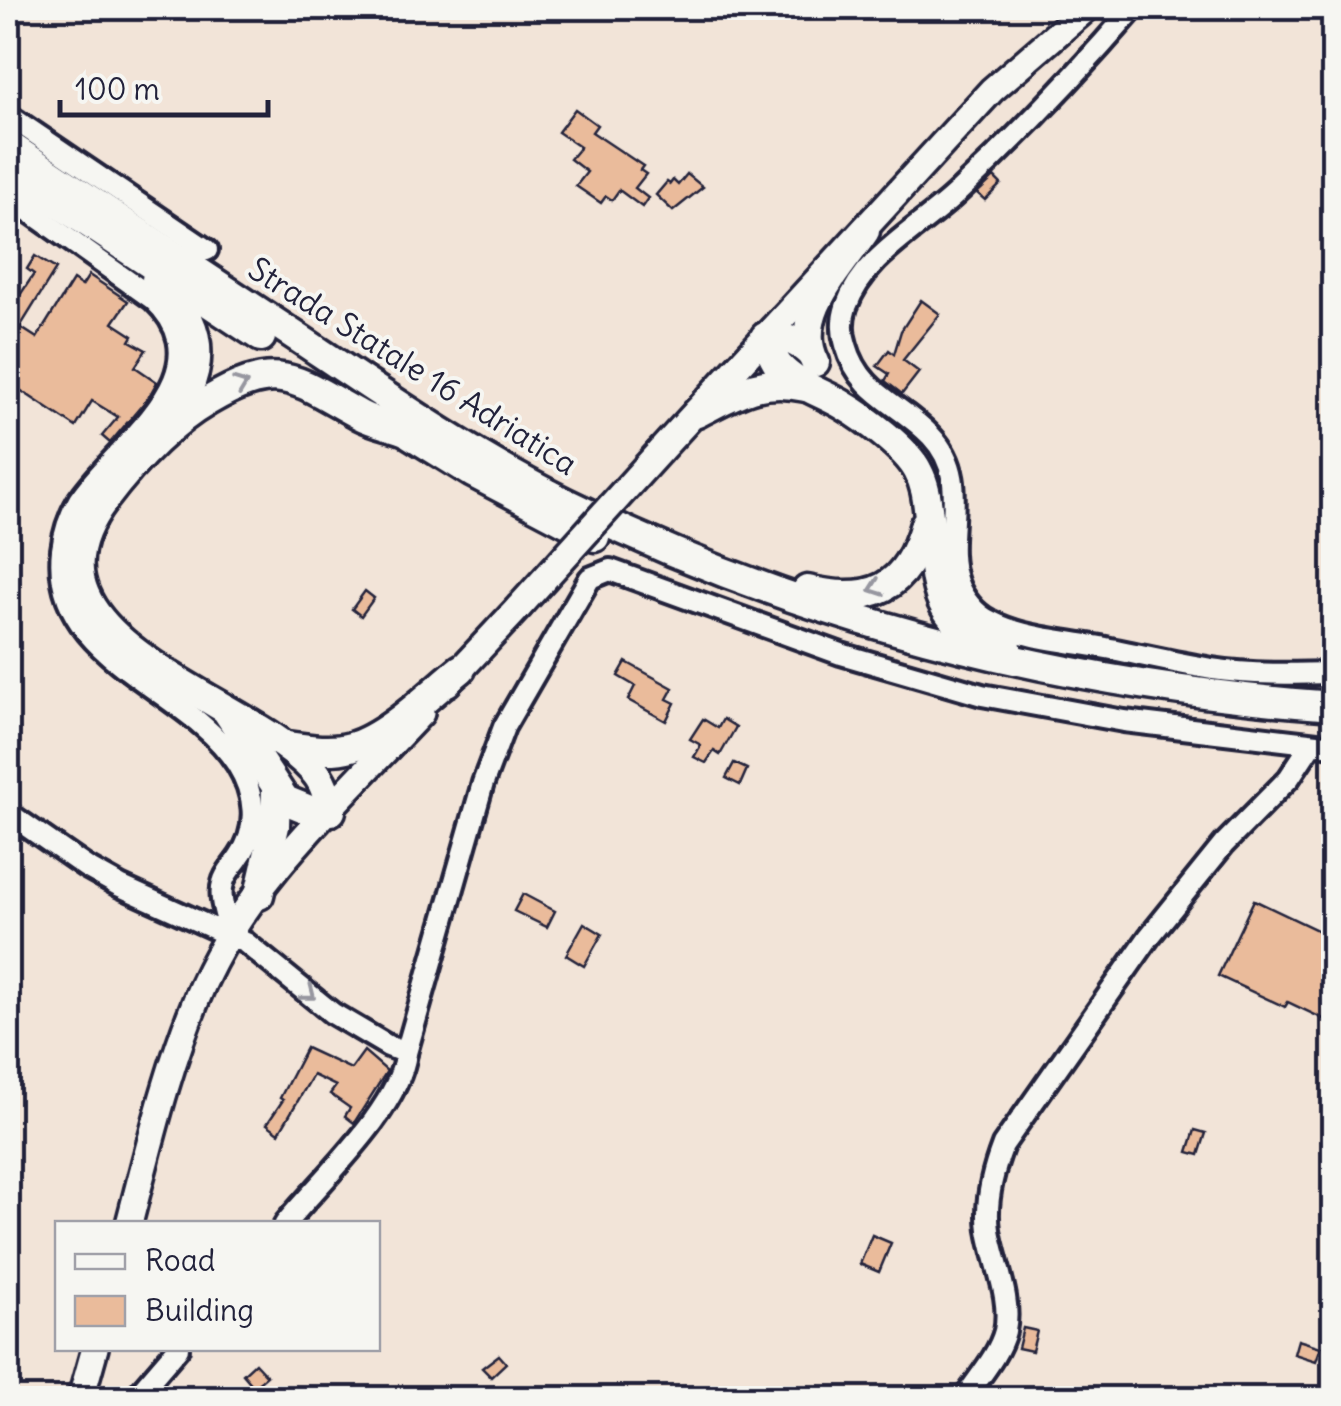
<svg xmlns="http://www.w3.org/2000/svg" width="1341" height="1406" viewBox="0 0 1341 1406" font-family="Delius,sans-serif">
	<rect width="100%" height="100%" fill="#f2e4d8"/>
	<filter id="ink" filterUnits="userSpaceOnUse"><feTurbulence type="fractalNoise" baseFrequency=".01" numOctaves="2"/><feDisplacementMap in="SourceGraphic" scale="20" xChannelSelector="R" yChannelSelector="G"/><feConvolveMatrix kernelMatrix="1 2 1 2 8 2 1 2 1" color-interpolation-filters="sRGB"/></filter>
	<g filter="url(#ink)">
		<g fill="#eabb9b" stroke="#22223b" stroke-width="2.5">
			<polygon points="575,109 597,125 592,132 643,166 640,170 646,174 635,188 648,198 642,207 619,190 612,200 606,196 601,203 576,186 587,172 570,159 580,147 558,132"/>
			<polygon points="687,174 703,187 673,211 656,195 667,182 670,184 673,180 678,185"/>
			<polygon points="994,177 1001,184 985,200 977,193"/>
			<polygon points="35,256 56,269 20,327 37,338 73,280 82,286 89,275 128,301 113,323 133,336 130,341 146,350 135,367 157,382 148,398 110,443 102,436 118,417 92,401 76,427 8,382 8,292 18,298 34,274 27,269"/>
			<polygon points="921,300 940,314 903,360 919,372 902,394 885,381 889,374 877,366 889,350 894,354 901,331"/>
			<polygon points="365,591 374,598 361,616 352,609"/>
			<polygon points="626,662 673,688 667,699 675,703 666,721 628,700 635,686 618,676"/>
			<polygon points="703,719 718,728 723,719 736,727 720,755 714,751 706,763 694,757 701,745 690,739"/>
			<polygon points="734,763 747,769 740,785 726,778"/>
			<polygon points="523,894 555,911 547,927 514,911"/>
			<polygon points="1254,900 1334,938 1334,1024 1288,1002 1285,1007 1218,976"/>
			<polygon points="584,923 602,934 584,966 566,955"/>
			<polygon points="306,1048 351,1069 364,1051 387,1071 354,1123 345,1116 350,1108 330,1094 336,1086 313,1075 279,1133 267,1124 283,1100 280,1098"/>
			<polygon points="1195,1130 1206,1133 1199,1155 1188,1152"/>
			<polygon points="872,1235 891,1243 879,1272 860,1264"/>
			<polygon points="1023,1328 1037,1331 1032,1351 1018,1348"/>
			<polygon points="1298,1340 1321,1347 1316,1361 1294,1354"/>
			<polygon points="499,1355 506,1363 491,1377 482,1368"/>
			<polygon points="255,1363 267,1376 254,1387 243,1374"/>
		</g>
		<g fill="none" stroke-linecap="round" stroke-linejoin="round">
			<g stroke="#22223b" stroke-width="28">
				<g id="minor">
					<path d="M1134,8C1078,73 1019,135 956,194C919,229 864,256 846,307C842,319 842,333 846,345C860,395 899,402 931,436C974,481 940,534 957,582C962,597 975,614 990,621C1022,638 1065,641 1101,647C1138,654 1175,663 1212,669C1252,675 1293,674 1334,673"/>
					<polyline points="8,115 207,250"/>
					<path d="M8,196L153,299C231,373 117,442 79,500C70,515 64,533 62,550C50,660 188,686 237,764C255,793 260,828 239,857C234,865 225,873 223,883C218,898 227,919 231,935"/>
					<polyline points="8,813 86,867 120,886 246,943 332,1013 388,1046 406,1053"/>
					<path d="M285,1224C322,1179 399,1109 406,1053L483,783L504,727L590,578L610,570L841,654L982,695L1124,721L1334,746"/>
					<polyline points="135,1398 178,1348"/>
					<path d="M965,1398C978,1378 999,1355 1005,1331C1012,1298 994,1262 989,1230C985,1202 993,1171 1003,1145L1149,937L1224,844L1289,778L1310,746"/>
				</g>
			</g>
			<g stroke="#22223b" stroke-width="32">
				<g id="major">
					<polyline points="660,451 992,90 1087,8"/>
					<polyline points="448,683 519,607"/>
					<path d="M129,1224C150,1143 169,1061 203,984C250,879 344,796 421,713"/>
					<polyline points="81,1398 95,1348"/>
				</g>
			</g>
			<g stroke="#22223b" stroke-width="35">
				<g id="highway">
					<path d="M8,145C106,211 204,276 303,341C388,398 474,457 566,503C808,622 1065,687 1334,706"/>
					<polyline points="8,170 261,337"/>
					<path d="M156,280C207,323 208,368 170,421"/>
					<path d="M810,353C795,339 784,337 765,337C769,346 772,357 778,365C795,385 821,392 843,405C865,418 907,449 918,471C926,486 927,500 929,516C937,583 927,626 1007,646"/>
					<path d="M815,362C791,316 840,268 865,231"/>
					<path d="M697,413C737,393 759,377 806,387"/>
					<polyline points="410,434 473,473 595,537"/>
					<path d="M807,590C872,605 907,589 925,524"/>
					<path d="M226,710L285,800L312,811H331C327,796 324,781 313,770C245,695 0,638 104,500C133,462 167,425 208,401C280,358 295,380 360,415C373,422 389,425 403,430"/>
					<path d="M287,746C307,749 331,753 351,747C387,737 431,693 461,669"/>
					<polyline points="259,895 275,826 276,789"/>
				</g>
			</g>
			<use href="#minor" stroke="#f6f6f2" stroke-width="20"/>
			<use href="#major" stroke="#f6f6f2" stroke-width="25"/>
			<use href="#highway" stroke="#f6f6f2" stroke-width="28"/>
			<g stroke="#22223b" stroke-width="32" stroke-linecap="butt">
				<polyline id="major-bridge" points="519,607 660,451"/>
			</g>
			<use href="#major-bridge" stroke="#f6f6f2" stroke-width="25"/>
		</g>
		<defs><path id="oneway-chevron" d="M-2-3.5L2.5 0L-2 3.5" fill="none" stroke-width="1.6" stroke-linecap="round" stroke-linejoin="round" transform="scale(2.5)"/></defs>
		<g stroke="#9797a0">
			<use href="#oneway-chevron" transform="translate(241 385) rotate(-21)"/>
			<use href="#oneway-chevron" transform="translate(876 588) rotate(160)"/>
			<use href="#oneway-chevron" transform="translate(309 994) rotate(38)"/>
		</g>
	</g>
	<g text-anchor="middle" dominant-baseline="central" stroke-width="8" stroke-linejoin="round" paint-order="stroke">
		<g font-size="32" fill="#22223b" stroke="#f6f6f2">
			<text transform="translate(413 366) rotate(32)">Strada Statale 16 Adriatica</text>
		</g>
	</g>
	<rect width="1341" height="1406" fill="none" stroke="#f6f6f2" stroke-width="40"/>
	<rect x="20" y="20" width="1301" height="1366" fill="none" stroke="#22223b" stroke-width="4" filter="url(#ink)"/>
	<rect x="55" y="1221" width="325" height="130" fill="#f6f6f2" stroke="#a1a1a9" stroke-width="2.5"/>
	<rect x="75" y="1254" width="50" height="15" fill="#f6f6f2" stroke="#a1a1a9" stroke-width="2.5"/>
	<text x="145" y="1271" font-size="30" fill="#22223b">Road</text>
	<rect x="75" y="1296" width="50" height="30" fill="#eabb9b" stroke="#a1a1a9" stroke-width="2.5"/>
	<text x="145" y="1321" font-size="30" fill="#22223b">Building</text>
	<path d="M60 100v15h208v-15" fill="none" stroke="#22223b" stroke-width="5"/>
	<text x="75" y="100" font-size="30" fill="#22223b" stroke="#f6f6f2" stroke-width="8" paint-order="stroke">100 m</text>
</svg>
